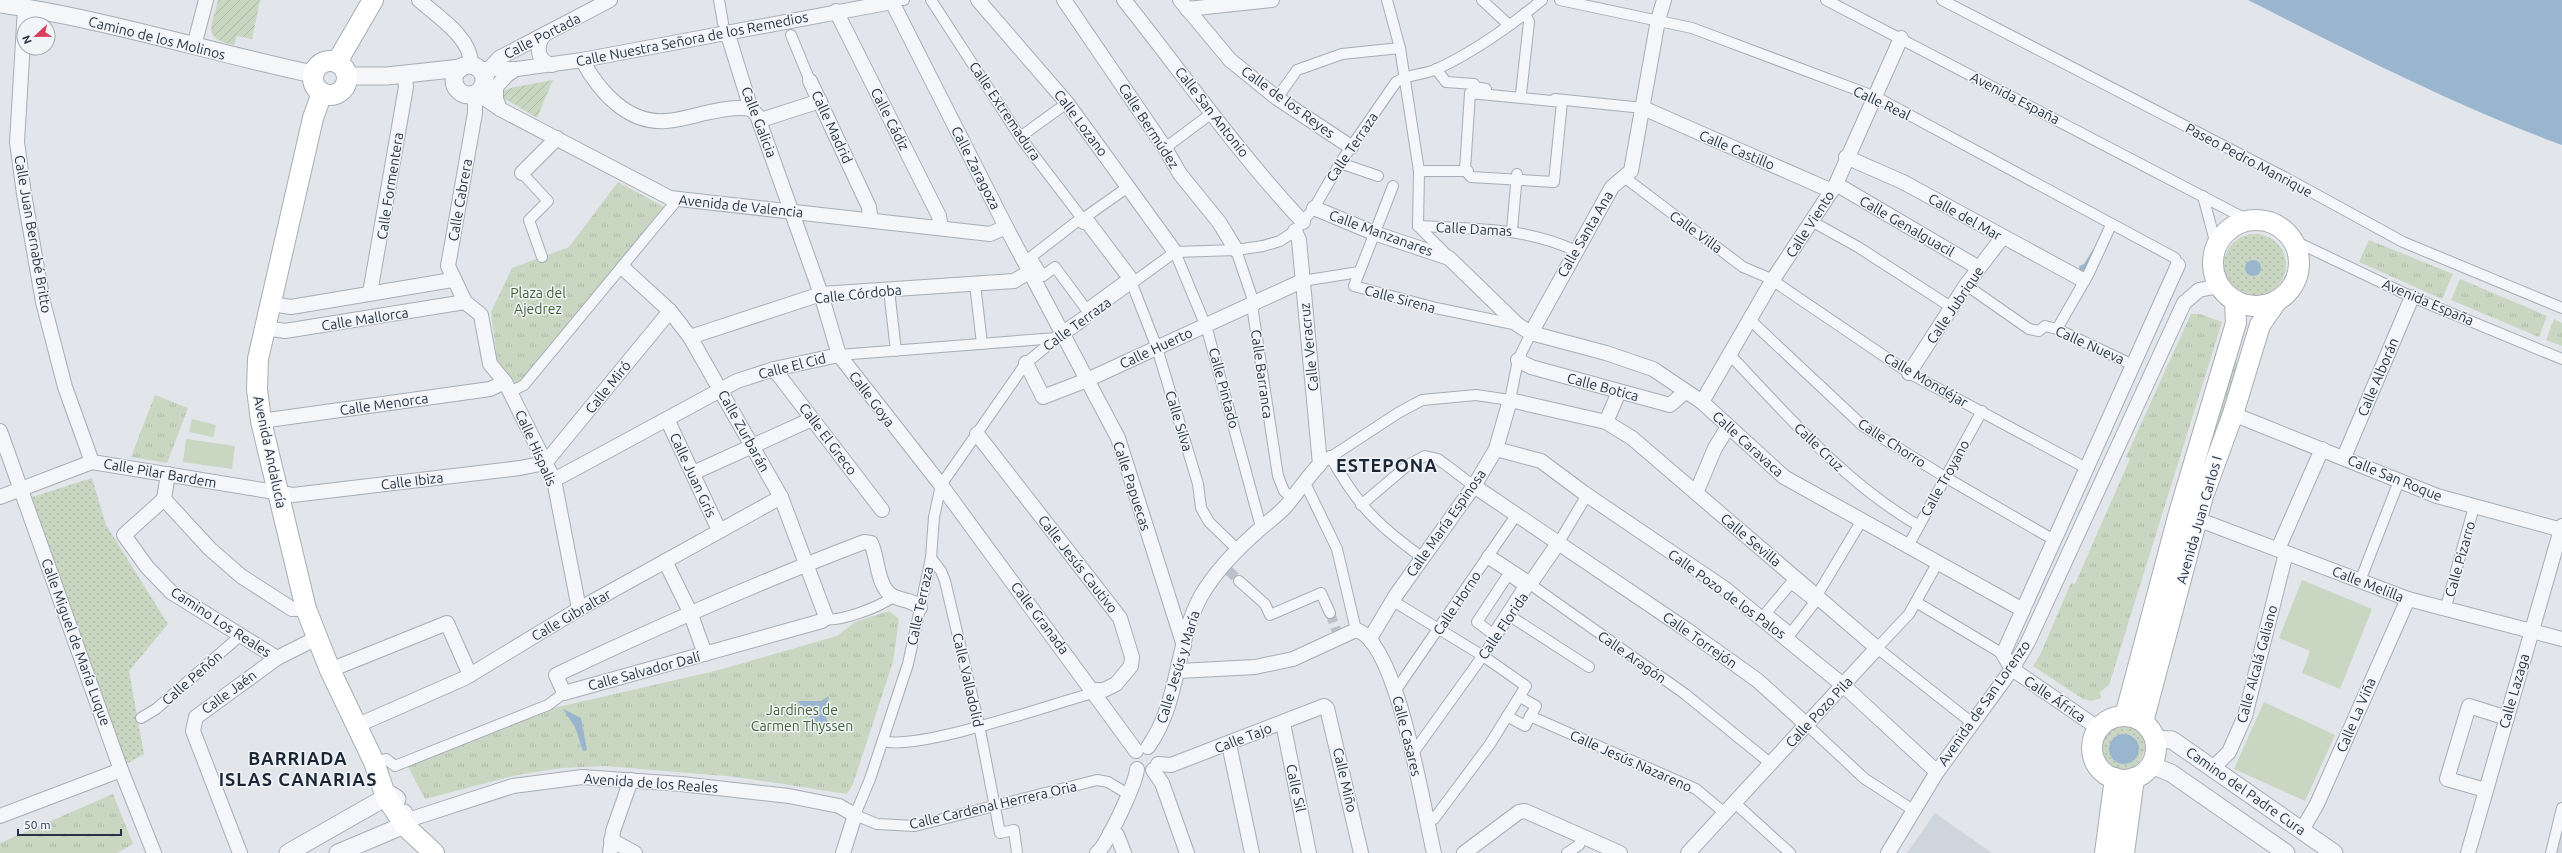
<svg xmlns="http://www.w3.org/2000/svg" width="2562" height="853" viewBox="0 0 2562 853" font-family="Ubuntu,sans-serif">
	<defs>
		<pattern id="grass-dots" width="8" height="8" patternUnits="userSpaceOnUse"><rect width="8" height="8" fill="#c8d6c2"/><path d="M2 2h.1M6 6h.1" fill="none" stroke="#acb8a8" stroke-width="1.8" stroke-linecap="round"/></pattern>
		<pattern id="park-tufts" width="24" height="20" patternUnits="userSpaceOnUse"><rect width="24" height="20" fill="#c8d6c2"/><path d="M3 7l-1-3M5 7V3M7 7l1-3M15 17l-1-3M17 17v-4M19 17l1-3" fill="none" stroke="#acb8a8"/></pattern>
		<pattern id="garden-furrows" width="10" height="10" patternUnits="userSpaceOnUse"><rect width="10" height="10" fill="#c8d6c2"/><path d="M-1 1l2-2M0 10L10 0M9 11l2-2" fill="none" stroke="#acb8a8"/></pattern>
	</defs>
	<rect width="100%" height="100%" fill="#e2e6eb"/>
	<g fill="#cfd5dd">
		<polygon points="1935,813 1942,818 1992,853 1907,853"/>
		<polygon points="2562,831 2562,853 2556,853 2559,841"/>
	</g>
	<g fill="url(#grass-dots)" fill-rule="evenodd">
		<circle cx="2255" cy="265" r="31"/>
		<polygon points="2235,360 2238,364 2204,478 2197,480"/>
		<polygon points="92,478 106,525 168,624 129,671 144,754 125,765 32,497"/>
		<path d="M2125,725C2172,740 2124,794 2104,758C2095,742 2110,728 2125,725ZM2133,736L2138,744L2139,753L2128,764Z"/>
	</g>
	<g fill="url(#park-tufts)">
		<polygon points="618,182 666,208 518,385 498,366 491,312 512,268 569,247"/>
		<polygon points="2369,240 2453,274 2442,299 2359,262"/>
		<polygon points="2460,279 2547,316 2539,337 2451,300"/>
		<polygon points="2191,314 2200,314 2222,322 2109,685 2100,692 2101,698 2092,701 2083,699 2033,666 2040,655 2071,583 2075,584 2130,459 2126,457"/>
		<polygon points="2554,319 2562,323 2562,346 2546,340"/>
		<polygon points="155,395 188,408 167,463 131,457"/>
		<polygon points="889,611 899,619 893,662 853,784 847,794 737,777 605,766 562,768 517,775 425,799 407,765 545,710 715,671 837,636 855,622"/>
		<polygon points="113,794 133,844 117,853 0,853 0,843"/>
	</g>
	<g fill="url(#garden-furrows)">
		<path d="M218,0H260L252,39L237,36L234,45C201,38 212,27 218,0Z"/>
		<polygon points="553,80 537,118 502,97 504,91 510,88"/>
	</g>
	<g fill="#c8d6c2">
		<polygon points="192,419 216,425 213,437 189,432"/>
		<polygon points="186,439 235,446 232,469 183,462"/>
		<polygon points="2302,580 2372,609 2340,689 2302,673 2310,651 2279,638"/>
		<polygon points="2264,702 2335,735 2305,801 2234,769"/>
	</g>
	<g fill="#9ab5ce">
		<path d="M2248,0H2562V145C2453,105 2351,52 2248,0Z"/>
		<polygon points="2097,243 2087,273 2080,272 2079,266 2084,264"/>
		<circle cx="2253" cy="268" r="8"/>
		<polygon points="829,696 825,711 829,728 816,732 809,713 797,701 821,701"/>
		<polygon points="563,709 581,718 587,750 583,751 575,727"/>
		<circle cx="2124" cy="749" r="15"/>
	</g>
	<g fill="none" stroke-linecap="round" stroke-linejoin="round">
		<g stroke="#bdc2ca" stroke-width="10" stroke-dasharray="10 5" stroke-linecap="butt">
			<polyline points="1228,570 1239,581"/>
			<polyline points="1330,613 1338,635"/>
		</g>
		<g stroke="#a6adb6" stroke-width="12">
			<g id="pedestrian">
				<polyline points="719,0 723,23"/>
				<polyline points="892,0 904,0"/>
				<polyline points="931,0 1020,137 1126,276"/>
				<polyline points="1387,0 1400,48 1419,171 1418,226"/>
				<polyline points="1482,0 1509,25"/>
				<polyline points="1560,0 1692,28 1876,97 2175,258 2178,265"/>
				<polyline points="1826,0 2244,218 2253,220"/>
				<polyline points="1942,0 2286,178 2403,242 2562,308"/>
				<polyline points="791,35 810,81"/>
				<polyline points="1436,69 1446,82 1474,84 1474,87 1486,89"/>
				<polygon points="1470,93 1562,102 1554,182 1471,177 1465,170"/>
				<polyline points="1521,94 1529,22 1525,13"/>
				<polyline points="1277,98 1297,70 1342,54 1400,48"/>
				<polyline points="1555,99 1643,108"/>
				<polyline points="1020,137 1067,103"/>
				<polyline points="1165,148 1212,113"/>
				<polyline points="1340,163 1378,176"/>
				<polyline points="1419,171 1468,171"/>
				<polyline points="522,173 548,201 529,220 542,257"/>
				<polyline points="1624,177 1743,267 1769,278 1909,373 2086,468"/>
				<polyline points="1393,186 1354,286 1436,308 1518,325"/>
				<polyline points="2203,196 2216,245"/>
				<polyline points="1084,218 1128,187"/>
				<polygon points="1080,219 1083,224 1089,220 1131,276 1086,309 1055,267 1043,276 1031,257"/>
				<polyline points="1813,222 1858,247 1951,307"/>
				<path d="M1418,226C1473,229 1524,227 1574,250"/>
				<polyline points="1418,226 1448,256"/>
				<polyline points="1512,230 1517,174"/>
				<polyline points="2295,246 2303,245 2412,297 2562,359"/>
				<polyline points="1236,250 1254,303 1253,312 1278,476 1284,491 1291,497"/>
				<polyline points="1175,252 1207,329 1261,527"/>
				<polyline points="1302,281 1359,272"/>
				<polyline points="975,284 982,344"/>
				<polyline points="1132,284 1157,348 1198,484 1201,508 1209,522 1237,549"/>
				<polyline points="1966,285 2029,329 2039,331 2045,326 2057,329 2133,365"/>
				<polyline points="889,290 896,351"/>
				<path d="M1083,319L1175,252L1236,250L1263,246L1280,241L1295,231L1314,208L1340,163L1396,82C1409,74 1423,75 1437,69C1472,53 1512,25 1542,0"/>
				<polyline points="1750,320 1863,426 1945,477 2054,540"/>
				<polyline points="2057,329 2089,273 2111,225"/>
				<polyline points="1063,333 1026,363 941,485 934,517 931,558 908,664 870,779 855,815 877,824 915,826 1097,780 1108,782 1128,794"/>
				<polyline points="839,355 1056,338"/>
				<path d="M1730,355C1789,417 1844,482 1919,526"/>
				<polyline points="510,392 524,385 677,200"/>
				<path d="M1330,456C1358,506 1377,525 1423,558"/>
				<polyline points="1320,464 1398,413 1422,400 1476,395 1510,400 1518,360 1531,333"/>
				<polyline points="1304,481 1337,549 1356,630"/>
				<polyline points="1361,505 1408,465 1425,456 1438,459 1474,486"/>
				<polyline points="1559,542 1587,495"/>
				<polyline points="1908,546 1982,411"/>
				<polyline points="931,558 941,571 945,581 979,725 1000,833 1014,830 1017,853"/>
				<polyline points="1938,562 1909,614 1877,648 1971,722"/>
				<polygon points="1508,575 1524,586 1493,634 1477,622"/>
				<polyline points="1239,581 1265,604 1270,615 1321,593 1330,613"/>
				<polyline points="2360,581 2399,481"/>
				<polygon points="1791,583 1815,602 1791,633 1766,613"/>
				<polyline points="1393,601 1483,656 1526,686 1490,744 1434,819 1426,821"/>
				<polyline points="1813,602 1862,520"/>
				<polyline points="1916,602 2003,654"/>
				<polyline points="2445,610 2474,507"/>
				<polyline points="1510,616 1589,667"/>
				<path d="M824,619C841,622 879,607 893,597"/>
				<polyline points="1395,688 1398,687 1517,514"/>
				<polyline points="1507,716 1525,726 1536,706 1520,697"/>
				<polyline points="1530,716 1696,789 1726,814"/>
				<polyline points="141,718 156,709 241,635"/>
				<polyline points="1807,725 1865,779 1913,810"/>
				<path d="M883,741C916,751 1047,706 1086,695L1093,690"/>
				<polyline points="1413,753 1487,650 1530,584 1685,694 1770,763"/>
				<polyline points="374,762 386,759 395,766 548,705 564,693"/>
				<polyline points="1735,803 1790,853"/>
				<polyline points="1567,853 1579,845 1583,836"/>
				<polyline points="2551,853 2562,808"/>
			</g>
		</g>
		<g stroke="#a6adb6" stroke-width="16">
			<g id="minor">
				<path d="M419,0C437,16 472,38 471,65"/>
				<polyline points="978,0 1067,103 1175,252"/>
				<polyline points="1064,0 1165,148 1180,174 1219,222 1236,250"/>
				<path d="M1124,0C1183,74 1238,153 1303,222"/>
				<polyline points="1180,0 1230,60 1277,98 1351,147"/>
				<polyline points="25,8 17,142 24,194 43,302 65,387 92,462"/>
				<polyline points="1187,9 1272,0"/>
				<polyline points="836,11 939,216 941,228"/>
				<polyline points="725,34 729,38 751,109 757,115 821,294 839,355 941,485 1136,751"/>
				<path d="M544,35C535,46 537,61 552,65"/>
				<polyline points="194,46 206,0"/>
				<path d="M582,60C599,91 627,124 666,121C679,120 693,116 705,113C720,110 735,106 751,109"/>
				<polyline points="480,69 517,69 582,60 892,2 1006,227 1118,438 1184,646"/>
				<polyline points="810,81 869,207 870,215 868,219"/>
				<polyline points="484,82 491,67 499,58 610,0"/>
				<polyline points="477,93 500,109 670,198 990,234 1006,227"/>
				<polyline points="475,94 475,113 448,266 465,302 481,315 490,364 505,382 554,480 579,609"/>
				<polyline points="1643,108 1832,191"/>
				<polyline points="500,109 496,99 496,87 507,75 516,69"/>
				<polyline points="760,124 764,119 820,101"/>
				<polyline points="1846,157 1903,182 2083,280"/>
				<polyline points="522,173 557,138"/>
				<polyline points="1836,184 1979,268"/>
				<polyline points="1314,208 1374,233 1449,258 1518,325 1531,333 1606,353 1653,369 1702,402 1784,477 2023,610"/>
				<path d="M623,268L670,311L690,337L781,497L826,617L822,621L564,693L556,675C657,627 759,582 864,542L871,543C878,558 877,585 891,595C900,601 913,599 920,608"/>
				<polyline points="370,293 406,87 405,78"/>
				<polyline points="271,304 291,307 452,280"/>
				<polyline points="265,328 285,331 465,302"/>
				<polyline points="1063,333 1083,319"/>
				<polyline points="1531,333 1612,187 1631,171 1658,20 1664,0"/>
				<polyline points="690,337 821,294 1014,281 1029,272"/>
				<polyline points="1518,360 1531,367 1670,405 1685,392"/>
				<polyline points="1026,363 1043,397 1087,380 1302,281"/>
				<polyline points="774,369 882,510"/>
				<polyline points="1909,373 1966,285 2002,238"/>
				<polyline points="1702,402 1772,281 1836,184 1901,38"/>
				<polyline points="2233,414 2437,496 2562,530"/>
				<polyline points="667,419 719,530"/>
				<polyline points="261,421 490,389 505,382"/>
				<polyline points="1606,422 1619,392"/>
				<polyline points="0,431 121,770 154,853"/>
				<polyline points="977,434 1120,618 1132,657 1131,666 1116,684 1104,690 1093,690"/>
				<polyline points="1496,449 1541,461 1584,493 1724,588 1844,686 1937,772"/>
				<polyline points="2344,457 2412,297"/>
				<polyline points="545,463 670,311"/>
				<polyline points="693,473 812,419"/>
				<polyline points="554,480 737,381 774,369 839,355"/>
				<polyline points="1474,486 1687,630 1757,680 1807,725"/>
				<polyline points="1696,493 1715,448 1728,427"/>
				<polyline points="0,497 92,462 293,495 520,468 545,463"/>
				<polyline points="164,499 124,535 147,567 171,592 277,658"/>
				<polyline points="164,499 210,549 241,576 292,609 306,609"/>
				<polyline points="164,499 168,474"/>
				<polyline points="2189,516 2408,599 2562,639"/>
				<polyline points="2278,549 2322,449"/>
				<polyline points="1489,557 1530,584 1559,542"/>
				<polyline points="665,561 690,612 705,654"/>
				<polyline points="1371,641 1372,635 1396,595 1474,486 1496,449 1510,400 1606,422 1632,438 1877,648 1688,853"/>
				<polyline points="330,670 447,623 470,675"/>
				<path d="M1179,671L1255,667L1293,659L1356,630C1398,641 1424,813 1434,853"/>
				<polyline points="1283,723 1309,853"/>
				<polyline points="358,725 465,678 579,609 781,497"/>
				<polyline points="2098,728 2012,669 2003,654 2178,265"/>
				<polyline points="1227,745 1230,749 1252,853"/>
				<path d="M1148,747C1180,703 1175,643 1201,596C1216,570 1238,548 1261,528C1269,521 1279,514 1286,506C1298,492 1307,477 1320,464L1299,240L1295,231"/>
				<polyline points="1158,764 1171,765 1324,706 1327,708 1361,853"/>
				<polyline points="2213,768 2229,752 2245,716 2286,553"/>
				<polyline points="1153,770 1162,783 1187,853"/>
				<polyline points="2485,790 2447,779 2469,706 2507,718"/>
				<polyline points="0,816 121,770"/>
				<polyline points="411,819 513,786 582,777 681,784 789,796 839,806 855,815 843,853"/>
				<polyline points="2302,830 2317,804 2408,599"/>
				<polyline points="1110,833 1117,835 1124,853"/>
				<polyline points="611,840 635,853"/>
				<polyline points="240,853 193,731 196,717 277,658 317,638"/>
				<polyline points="610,853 613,831 631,780"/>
				<path d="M1097,853C1107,845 1136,783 1137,769"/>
				<polyline points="1464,853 1519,812 1525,811 1620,853"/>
				<polyline points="1888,853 1937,772 2012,669 2028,642 2184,303 2199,290 2219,286"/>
				<polyline points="2468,853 2562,526"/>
			</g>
		</g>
		<g stroke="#a6adb6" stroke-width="19">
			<g id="tertiary">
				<path d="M0,4C106,19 209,52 313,74"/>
				<circle cx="469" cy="80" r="15"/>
				<polyline points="348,76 387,76 461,68"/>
				<polyline points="2155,739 2172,740 2334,853"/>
				<polyline points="2151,765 2171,773 2286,853"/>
				<polyline points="288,853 388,796 391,795 397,799"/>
				<polyline points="338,853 402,826 406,821 404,813"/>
			</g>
		</g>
		<g stroke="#a6adb6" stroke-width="22">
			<g id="secondary">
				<circle cx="330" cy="78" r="17"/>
				<polyline points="337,62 373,0"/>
				<polyline points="322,93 313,118 258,359 257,389 261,421 306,609 330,670 374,762 386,797 406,827 434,853"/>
				<circle cx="2256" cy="263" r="43"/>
				<polyline points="2125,716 2179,513 2236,323 2235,302"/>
				<circle cx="2124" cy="748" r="32"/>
				<polyline points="2143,722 2203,496 2233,414 2260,325 2276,302"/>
				<polyline points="2105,853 2115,778"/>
				<polyline points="2124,853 2134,778"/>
			</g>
		</g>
		<use href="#pedestrian" stroke="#f5f6f9" stroke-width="10"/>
		<use href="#minor" stroke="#f5f6f9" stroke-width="14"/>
		<use href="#tertiary" stroke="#f5f6f9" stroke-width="17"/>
		<use href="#secondary" stroke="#fff" stroke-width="20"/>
	</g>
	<g text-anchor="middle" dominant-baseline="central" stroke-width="3" stroke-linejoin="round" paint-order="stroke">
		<g font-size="14" fill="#283445" stroke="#f2f5f8">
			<text transform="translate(542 36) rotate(-27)">Calle Portada</text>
			<text transform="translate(157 38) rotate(14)">Camino de los Molinos</text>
			<text transform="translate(692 39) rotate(-11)">Calle Nuestra Señora de los Remedios</text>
			<text transform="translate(2015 98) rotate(27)">Avenida España</text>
			<text transform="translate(1288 102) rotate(36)">Calle de los Reyes</text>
			<text transform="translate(1882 103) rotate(25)">Calle Real</text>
			<text transform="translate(1005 111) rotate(56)">Calle Extremadura</text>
			<text transform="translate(1212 112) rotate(52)">Calle San Antonio</text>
			<text transform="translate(890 119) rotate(63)">Calle Cádiz</text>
			<text transform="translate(759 122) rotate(69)">Calle Galicia</text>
			<text transform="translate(1081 123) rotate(53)">Calle Lozano</text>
			<text transform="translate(1149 126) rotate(57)">Calle Bermúdez</text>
			<text transform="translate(832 127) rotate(65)">Calle Madrid</text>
			<text transform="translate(1352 147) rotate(-56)">Calle Terraza</text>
			<text transform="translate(1737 150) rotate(23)">Calle Castillo</text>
			<text transform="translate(2249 160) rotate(28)">Paseo Pedro Manrique</text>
			<text transform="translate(976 168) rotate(63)">Calle Zaragoza</text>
			<text transform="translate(390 186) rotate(-81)">Calle Formentera</text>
			<text transform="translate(460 200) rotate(-80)">Calle Cabrera</text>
			<text transform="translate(741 206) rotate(6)">Avenida de Valencia</text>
			<text transform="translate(1965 217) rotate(29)">Calle del Mar</text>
			<text transform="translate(1810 224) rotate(-57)">Calle Viento</text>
			<text transform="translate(1907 226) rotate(30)">Calle Genalguacil</text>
			<text transform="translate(1474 229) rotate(3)">Calle Damas</text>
			<text transform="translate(1696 232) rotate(36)">Calle Villa</text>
			<text transform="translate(1381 233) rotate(20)">Calle Manzanares</text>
			<text transform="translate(33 234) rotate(80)">Calle Juan Bernabé Britto</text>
			<text transform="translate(1585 234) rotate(-60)">Calle Santa Ana</text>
			<text transform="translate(858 294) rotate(-6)">Calle Córdoba</text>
			<text transform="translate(1400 299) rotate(15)">Calle Sirena</text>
			<text transform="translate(2428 302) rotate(23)">Avenida España</text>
			<text transform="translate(1955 305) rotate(-56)">Calle Jubrique</text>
			<text transform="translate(365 319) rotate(-9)">Calle Mallorca</text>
			<text transform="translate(1077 324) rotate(-36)">Calle Terraza</text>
			<text transform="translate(2090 345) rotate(24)">Calle Nueva</text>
			<text transform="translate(1309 347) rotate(-96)">Calle Veracruz</text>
			<text transform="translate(1156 348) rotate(-25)">Calle Huerto</text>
			<text transform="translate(792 366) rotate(-14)">Calle El Cid</text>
			<text transform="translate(1262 374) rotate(82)">Calle Barranca</text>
			<text transform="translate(2378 377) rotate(-67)">Calle Alborán</text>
			<text transform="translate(1926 380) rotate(30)">Calle Mondéjar</text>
			<text transform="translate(608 387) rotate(-51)">Calle Miró</text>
			<text transform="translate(1603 387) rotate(15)">Calle Botica</text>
			<text transform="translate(1224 388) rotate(75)">Calle Pintado</text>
			<text transform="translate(872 399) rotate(53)">Calle Goya</text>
			<text transform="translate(384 404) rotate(-8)">Calle Menorca</text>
			<text transform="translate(1179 421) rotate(73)">Calle Silva</text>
			<text transform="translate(744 431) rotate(61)">Calle Zurbarán</text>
			<text transform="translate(828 439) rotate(53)">Calle El Greco</text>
			<text transform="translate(1892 443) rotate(33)">Calle Chorro</text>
			<text transform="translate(1748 444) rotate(42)">Calle Caravaca</text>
			<text transform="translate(1819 447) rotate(44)">Calle Cruz</text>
			<text transform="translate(536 448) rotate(66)">Calle Hispalis</text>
			<text transform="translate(270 452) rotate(78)">Avenida Andalucía</text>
			<text transform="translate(160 473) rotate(10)">Calle Pilar Bardem</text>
			<text transform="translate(693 475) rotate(65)">Calle Juan Gris</text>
			<text transform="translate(1945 478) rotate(-61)">Calle Troyano</text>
			<text transform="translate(2395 478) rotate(22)">Calle San Roque</text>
			<text transform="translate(412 481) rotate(-7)">Calle Ibiza</text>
			<text transform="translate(1132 486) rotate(72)">Calle Papuecas</text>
			<text transform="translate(2199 520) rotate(-74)">Avenida Juan Carlos I</text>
			<text transform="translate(1446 523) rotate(-55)">Calle María Espinosa</text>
			<text transform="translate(1751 540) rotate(40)">Calle Sevilla</text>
			<text transform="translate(2460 559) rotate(-74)">Calle Pizarro</text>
			<text transform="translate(1078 564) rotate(52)">Calle Jesús Cautivo</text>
			<text transform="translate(2368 584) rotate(21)">Calle Melilla</text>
			<text transform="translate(1727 594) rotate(36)">Calle Pozo de los Palos</text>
			<text transform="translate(1457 603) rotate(-56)">Calle Horno</text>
			<text transform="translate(920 606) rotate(-78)">Calle Terraza</text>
			<text transform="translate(571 615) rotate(-30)">Calle Gibraltar</text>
			<text transform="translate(1040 618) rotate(53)">Calle Granada</text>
			<text transform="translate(221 622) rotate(33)">Camino Los Reales</text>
			<text transform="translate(1503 626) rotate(-56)">Calle Florida</text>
			<text transform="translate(1700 640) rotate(35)">Calle Torrejón</text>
			<text transform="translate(76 642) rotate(70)">Calle Miguel de María Luque</text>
			<text transform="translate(1632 657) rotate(35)">Calle Aragón</text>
			<text transform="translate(2257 664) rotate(-75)">Calle Alcalá Galiano</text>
			<text transform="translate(1178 667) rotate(-73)">Calle Jesús y María</text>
			<text transform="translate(644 671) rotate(-15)">Calle Salvador Dalí</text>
			<text transform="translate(192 678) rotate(-41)">Calle Peñón</text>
			<text transform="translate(968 680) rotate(77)">Calle Valladolid</text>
			<text transform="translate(2514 691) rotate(-74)">Calle Lazaga</text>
			<text transform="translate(229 692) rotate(-36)">Calle Jaén</text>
			<text transform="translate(2055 699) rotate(34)">Calle África</text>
			<text transform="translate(1984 703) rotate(-55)">Avenida de San Lorenzo</text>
			<text transform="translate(1819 712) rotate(-47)">Calle Pozo Pila</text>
			<text transform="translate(2356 715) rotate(-67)">Calle La Viña</text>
			<text transform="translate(1407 736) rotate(76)">Calle Casares</text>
			<text transform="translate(1243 738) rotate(-21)">Calle Tajo</text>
			<text transform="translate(1631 761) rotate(24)">Calle Jesús Nazareno</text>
			<text transform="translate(1345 780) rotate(77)">Calle Miño</text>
			<text transform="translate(651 783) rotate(4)">Avenida de los Reales</text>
			<text transform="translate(1296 788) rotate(78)">Calle Sil</text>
			<text transform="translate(2246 791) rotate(35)">Camino del Padre Cura</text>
			<text transform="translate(993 805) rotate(-13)">Calle Cardenal Herrera Oria</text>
		</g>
		<g font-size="14" fill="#3f6134" stroke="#f2f5f8">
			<text x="538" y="293">Plaza del<tspan x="538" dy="16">Ajedrez</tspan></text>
			<text x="802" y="710">Jardines de<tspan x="802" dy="16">Carmen Thyssen</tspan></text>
		</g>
		<g font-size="18" font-weight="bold" letter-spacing="1" fill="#1a2535" stroke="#f2f5f8">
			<text x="1387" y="465">ESTEPONA</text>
			<text x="298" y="758">BARRIADA<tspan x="298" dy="21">ISLAS CANARIAS</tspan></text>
		</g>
	</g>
	<g transform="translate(36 36) rotate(248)"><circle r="19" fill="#f2f5f8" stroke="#a1a8b0"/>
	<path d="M0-3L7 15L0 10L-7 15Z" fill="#d93e5b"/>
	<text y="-6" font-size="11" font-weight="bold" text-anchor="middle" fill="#283445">N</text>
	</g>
	<path d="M18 829v6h103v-6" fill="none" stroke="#283445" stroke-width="2"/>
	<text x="24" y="829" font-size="12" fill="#283445" stroke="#f2f5f8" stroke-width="3" paint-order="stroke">50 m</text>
</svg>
